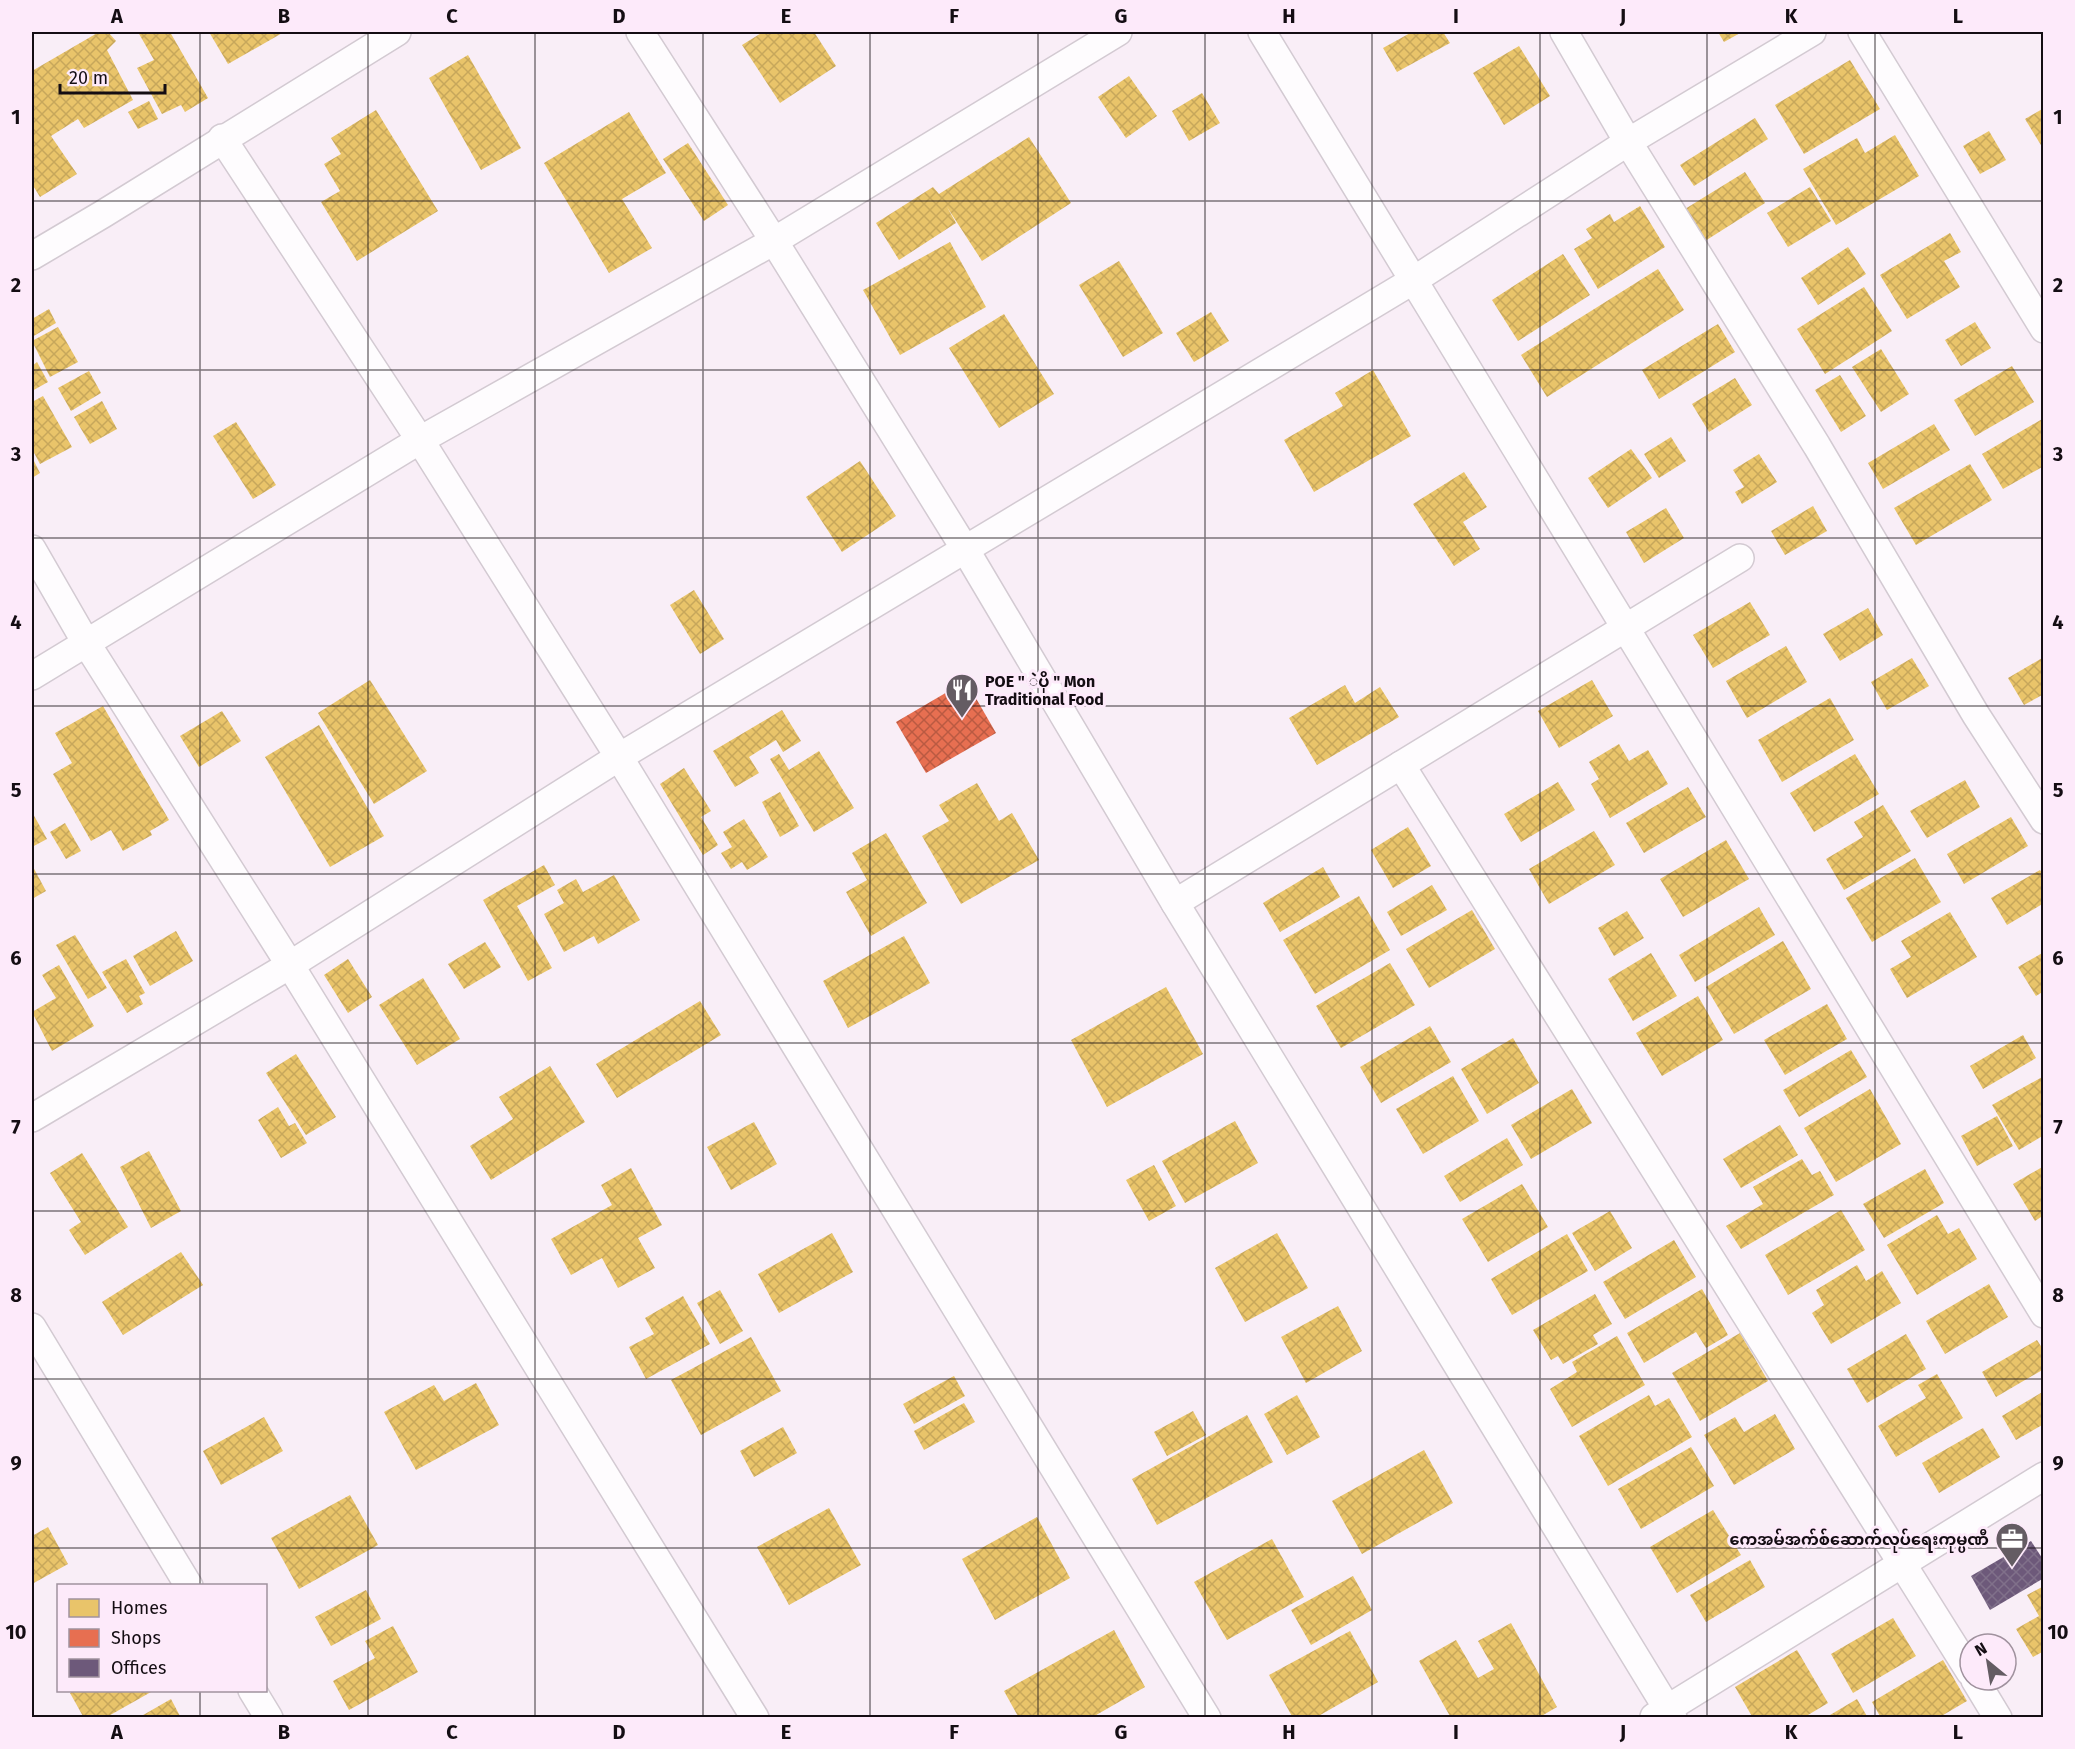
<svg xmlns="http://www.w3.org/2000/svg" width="2075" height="1749" viewBox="0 0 2075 1749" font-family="'Fira Sans','Noto Sans Myanmar',sans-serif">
	<defs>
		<pattern id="homes-cross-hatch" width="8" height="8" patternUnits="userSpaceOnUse" patternTransform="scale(1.5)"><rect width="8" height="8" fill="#e9c46a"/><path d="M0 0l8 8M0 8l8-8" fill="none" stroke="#c7a75b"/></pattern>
		<pattern id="shops-cross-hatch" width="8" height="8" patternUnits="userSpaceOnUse" patternTransform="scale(1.5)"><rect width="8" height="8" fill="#e76f51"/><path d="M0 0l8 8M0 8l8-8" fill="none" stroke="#ba5a42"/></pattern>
		<pattern id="offices-cross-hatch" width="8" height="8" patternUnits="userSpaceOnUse" patternTransform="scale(1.5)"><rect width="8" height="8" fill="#6d597a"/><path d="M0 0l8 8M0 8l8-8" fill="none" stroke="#80708a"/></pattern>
	</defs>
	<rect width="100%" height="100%" fill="#f9eef7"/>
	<g fill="url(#homes-cross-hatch)">
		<polygon points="99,32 108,32 116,41 107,50 133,100 84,128 78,119 51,136 77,174 40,197 32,184 32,71"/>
		<polygon points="138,32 170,32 208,98 185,112 181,105 162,114 137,68 154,60"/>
		<polygon points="209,32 284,32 228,64"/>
		<polygon points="763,32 814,32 836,66 780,103 742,45"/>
		<polygon points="1412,32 1443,32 1450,43 1397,72 1383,48"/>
		<polygon points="1718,32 1742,32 1724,42"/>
		<polygon points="1519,46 1550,96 1504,125 1473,73"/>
		<polygon points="468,55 521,148 481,170 429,78"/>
		<polygon points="1850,60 1880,109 1804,154 1775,105"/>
		<polygon points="1129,76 1157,116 1126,138 1098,97"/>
		<polygon points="1202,93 1220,123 1189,141 1172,111"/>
		<polygon points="149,101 158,119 138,129 128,112"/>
		<polygon points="2044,108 2044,150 2025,119"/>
		<polygon points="376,110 438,211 357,261 321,202 340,191 324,164 341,154 331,138"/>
		<polygon points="629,112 666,173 622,199 652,248 609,273 544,163"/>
		<polygon points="1755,118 1768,139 1694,186 1680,165"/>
		<polygon points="1989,131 2006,160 1980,174 1963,146"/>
		<polygon points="1895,135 1919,176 1836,225 1803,169 1857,138 1865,153"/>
		<polygon points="1029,137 1071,203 982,261 947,207 956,223 899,260 876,223 933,187 939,194"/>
		<polygon points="688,143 728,205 704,221 663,159"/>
		<polygon points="1745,172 1765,203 1705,241 1685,209"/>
		<polygon points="1810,187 1831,221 1788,247 1767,213"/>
		<polygon points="1640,206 1665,247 1598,289 1574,249 1592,238 1586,229 1610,214 1614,222"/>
		<polygon points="1950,233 1961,252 1944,261 1960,287 1907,319 1880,275"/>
		<polygon points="950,242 986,307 900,355 863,290"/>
		<polygon points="1848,247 1866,274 1818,305 1801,278"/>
		<polygon points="1563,254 1590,295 1518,341 1492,300"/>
		<polygon points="1119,261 1163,333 1123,357 1079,285"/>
		<polygon points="1658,269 1684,310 1547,397 1521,355"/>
		<polygon points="1864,287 1892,331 1825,374 1797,329"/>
		<polygon points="49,309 56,323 32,337 32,319"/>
		<polygon points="1211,312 1229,341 1194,362 1176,333"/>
		<polygon points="1004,314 1054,394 999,428 949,348"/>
		<polygon points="1975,322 1991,348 1961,366 1945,340"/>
		<polygon points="1718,324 1735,352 1659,399 1642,370"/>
		<polygon points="58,327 78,362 50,377 32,341"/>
		<polygon points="1881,349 1909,394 1881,412 1852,367"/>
		<polygon points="37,362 48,382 32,391 32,366"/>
		<polygon points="2012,366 2034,402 1975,436 1954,400"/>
		<polygon points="1373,370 1411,436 1314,492 1284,440 1343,406 1335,393"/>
		<polygon points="89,371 101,393 71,411 58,388"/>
		<polygon points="1840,375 1866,416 1841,432 1815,390"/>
		<polygon points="1735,378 1752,405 1709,432 1692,404"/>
		<polygon points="43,396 72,447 40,464 32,449 32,402"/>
		<polygon points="102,401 117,429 90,444 74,417"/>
		<polygon points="2044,418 2044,466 2003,489 1982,454"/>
		<polygon points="236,422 276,485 253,499 213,436"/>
		<polygon points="1934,424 1950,450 1883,489 1868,463"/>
		<polygon points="1671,437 1686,461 1659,478 1644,454"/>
		<polygon points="1631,449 1652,478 1608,508 1588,478"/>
		<polygon points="1759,454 1777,482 1742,504 1735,492 1744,487 1733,470"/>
		<polygon points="32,457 40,473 32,478"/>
		<polygon points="860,461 896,516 842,552 806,497"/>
		<polygon points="1970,464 1992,500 1916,545 1894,508"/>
		<polygon points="1464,472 1487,507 1463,522 1480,549 1454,566 1413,504"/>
		<polygon points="1813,506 1827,531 1785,555 1771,531"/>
		<polygon points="1666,508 1684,538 1644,563 1626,532"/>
		<polygon points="694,590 724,639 700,654 670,605"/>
		<polygon points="1750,602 1770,635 1713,668 1693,635"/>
		<polygon points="1868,608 1883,635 1840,661 1823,634"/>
		<polygon points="1786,646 1807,682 1747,718 1726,681"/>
		<polygon points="2044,657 2044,694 2024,705 2008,678"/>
		<polygon points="1912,658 1929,686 1887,710 1871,682"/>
		<polygon points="370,680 427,771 374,804 318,713"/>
		<polygon points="1592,680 1613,716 1559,748 1538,711"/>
		<polygon points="1345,685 1355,703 1380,687 1399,717 1317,765 1289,718"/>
		<polygon points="1830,698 1854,740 1782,782 1758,740"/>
		<polygon points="103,706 169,820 150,831 152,835 123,851 111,830 91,841 53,774 72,763 55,733"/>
		<polygon points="782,710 801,741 783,752 776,740 749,757 759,773 735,787 713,751"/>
		<polygon points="222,711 241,741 199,767 180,736"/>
		<polygon points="319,725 384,836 330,867 265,757"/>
		<polygon points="1619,744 1629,761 1648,750 1668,784 1610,818 1591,784 1599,779 1589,762"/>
		<polygon points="819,751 854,808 814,832 770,759 779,754 789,770"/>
		<polygon points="1855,754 1879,794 1814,832 1790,793"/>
		<polygon points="684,768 711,811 701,817 718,845 703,855 660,784"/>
		<polygon points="1965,780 1980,807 1927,838 1910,811"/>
		<polygon points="1558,782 1575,810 1521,842 1504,814"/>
		<polygon points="977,783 999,821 1012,813 1039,860 961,904 922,836 949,821 939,805"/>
		<polygon points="1688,787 1706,817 1644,853 1626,823"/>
		<polygon points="780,792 799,826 780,837 762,802"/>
		<polygon points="1883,805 1911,851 1844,890 1826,859 1863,837 1854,822"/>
		<polygon points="32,812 47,839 32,847"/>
		<polygon points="2011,817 2028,846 1964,884 1947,854"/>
		<polygon points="744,819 768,857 747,870 742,862 731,869 721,853 732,847 723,832"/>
		<polygon points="65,823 81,851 66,859 50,832"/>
		<polygon points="1408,827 1431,866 1393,888 1371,850"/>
		<polygon points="1594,831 1615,865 1549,904 1529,869"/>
		<polygon points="886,833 927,903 871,936 846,892 867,880 852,853"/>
		<polygon points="1726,840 1749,879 1683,917 1660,879"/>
		<polygon points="1915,858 1941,902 1872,942 1846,898"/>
		<polygon points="32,865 46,891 32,899"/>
		<polygon points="544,865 555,885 517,906 552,968 528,981 483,900"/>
		<polygon points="1323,867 1340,897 1280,932 1263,903"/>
		<polygon points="2040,870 2044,876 2044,903 2007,925 1991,898"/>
		<polygon points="614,875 640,920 598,944 594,936 564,952 544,914 564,903 557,890 576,879 583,892"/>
		<polygon points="1432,885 1447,910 1401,936 1387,912"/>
		<polygon points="1359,896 1390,950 1315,994 1283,940"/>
		<polygon points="1759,907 1775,935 1695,982 1679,955"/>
		<polygon points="1472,910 1495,949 1429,988 1406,949"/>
		<polygon points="1627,911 1644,938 1614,956 1598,928"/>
		<polygon points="1950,912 1977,957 1907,998 1890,969 1911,957 1901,941"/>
		<polygon points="176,931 193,961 150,986 133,956"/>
		<polygon points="75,935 107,988 88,999 56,945"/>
		<polygon points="904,936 930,983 848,1028 823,981"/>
		<polygon points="1783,941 1811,989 1734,1034 1706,987"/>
		<polygon points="485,942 501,967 464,989 448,964"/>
		<polygon points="2044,952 2044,991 2036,996 2018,967"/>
		<polygon points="1651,953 1677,996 1633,1021 1608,979"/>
		<polygon points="126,959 145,993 139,996 143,1004 127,1013 102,972"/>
		<polygon points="348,959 372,997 348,1013 324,975"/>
		<polygon points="1390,963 1415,1005 1341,1048 1316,1006"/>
		<polygon points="59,965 94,1026 52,1051 32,1012 56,998 42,975"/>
		<polygon points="423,978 460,1039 417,1065 379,1005"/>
		<polygon points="1166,987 1203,1054 1107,1107 1071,1040"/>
		<polygon points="1698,996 1723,1040 1662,1076 1636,1033"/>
		<polygon points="700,1001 721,1035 617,1098 596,1064"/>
		<polygon points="1827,1004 1847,1039 1785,1075 1764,1040"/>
		<polygon points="1430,1026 1451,1062 1381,1103 1360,1067"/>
		<polygon points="2023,1035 2036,1058 1983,1089 1970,1066"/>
		<polygon points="1513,1038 1539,1083 1487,1114 1461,1069"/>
		<polygon points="1851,1050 1867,1077 1799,1117 1783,1090"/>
		<polygon points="296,1054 336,1117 306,1135 266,1073"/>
		<polygon points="550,1066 585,1122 491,1180 470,1146 513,1119 499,1097"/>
		<polygon points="1453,1076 1479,1121 1423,1154 1396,1109"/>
		<polygon points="2044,1076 2044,1135 2019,1150 1992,1105"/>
		<polygon points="1572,1089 1592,1123 1531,1159 1511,1125"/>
		<polygon points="1870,1089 1901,1144 1836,1182 1804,1128"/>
		<polygon points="278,1107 289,1126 295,1123 307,1143 281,1158 258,1120"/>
		<polygon points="1997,1116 2013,1146 1977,1166 1961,1136"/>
		<polygon points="1235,1121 1258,1163 1185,1203 1162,1161"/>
		<polygon points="754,1122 777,1164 731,1190 707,1147"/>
		<polygon points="1780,1125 1798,1155 1741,1188 1723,1159"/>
		<polygon points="1507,1138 1523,1165 1460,1202 1444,1176"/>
		<polygon points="149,1151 181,1211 151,1228 120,1167"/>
		<polygon points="82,1153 128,1227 85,1255 69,1230 81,1222 50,1173"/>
		<polygon points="1802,1159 1812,1175 1820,1171 1834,1195 1741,1249 1726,1226 1763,1204 1753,1187"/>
		<polygon points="1154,1165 1176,1206 1149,1221 1126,1180"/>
		<polygon points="2044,1166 2044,1215 2035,1221 2013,1184"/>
		<polygon points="631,1168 662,1225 638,1238 655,1268 618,1288 602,1258 571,1275 551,1239 612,1205 601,1185"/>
		<polygon points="1925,1169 1944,1203 1884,1238 1863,1204"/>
		<polygon points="1522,1184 1548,1227 1488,1262 1462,1219"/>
		<polygon points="1841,1210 1865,1250 1788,1295 1765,1255"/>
		<polygon points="1610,1211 1632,1248 1595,1271 1572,1233"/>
		<polygon points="1937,1215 1948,1234 1959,1228 1977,1259 1917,1295 1887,1245"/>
		<polygon points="832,1233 853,1272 779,1313 758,1274"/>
		<polygon points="1277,1233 1308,1288 1245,1322 1215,1268"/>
		<polygon points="1567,1234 1588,1271 1512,1315 1491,1279"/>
		<polygon points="1674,1240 1696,1277 1625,1319 1603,1282"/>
		<polygon points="181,1252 203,1285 123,1335 102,1302"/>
		<polygon points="1857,1265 1866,1281 1882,1271 1901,1303 1831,1344 1812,1313 1824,1305 1816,1290"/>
		<polygon points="1989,1284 2008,1317 1945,1354 1926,1321"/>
		<polygon points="1702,1289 1728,1335 1706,1348 1696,1332 1644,1363 1627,1333"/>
		<polygon points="720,1290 743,1331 720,1344 697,1303"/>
		<polygon points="1595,1294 1612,1324 1593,1335 1598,1344 1563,1364 1558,1356 1551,1360 1533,1330"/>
		<polygon points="683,1296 710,1344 646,1379 629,1347 654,1334 645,1318"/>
		<polygon points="1338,1306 1362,1351 1306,1383 1281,1337"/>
		<polygon points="1740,1333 1768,1381 1700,1421 1672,1373"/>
		<polygon points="1906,1334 1926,1369 1867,1403 1847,1369"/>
		<polygon points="1617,1336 1645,1385 1572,1427 1550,1389 1577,1372 1572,1362"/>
		<polygon points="751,1337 781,1391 701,1435 671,1380"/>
		<polygon points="2037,1340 2044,1351 2044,1369 1996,1397 1982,1372"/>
		<polygon points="1937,1374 1963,1418 1896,1457 1878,1426 1926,1398 1918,1385"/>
		<polygon points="954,1376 965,1396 914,1424 903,1404"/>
		<polygon points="476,1383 499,1425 416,1470 384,1412 434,1385 444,1401"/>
		<polygon points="2044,1391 2044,1424 2016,1440 2002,1416"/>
		<polygon points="1297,1395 1320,1437 1287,1455 1264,1414"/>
		<polygon points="1649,1395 1655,1406 1669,1398 1692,1437 1608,1486 1579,1436"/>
		<polygon points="964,1403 975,1422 924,1450 914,1431"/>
		<polygon points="1193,1411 1206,1435 1167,1456 1154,1432"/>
		<polygon points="1775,1414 1795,1449 1734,1485 1704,1435 1735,1417 1744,1432"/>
		<polygon points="1247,1415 1273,1462 1157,1525 1132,1479"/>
		<polygon points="264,1417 283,1451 221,1485 203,1451"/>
		<polygon points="783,1427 797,1453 754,1477 740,1451"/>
		<polygon points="1983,1428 2000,1457 1939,1493 1922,1463"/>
		<polygon points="1691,1447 1714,1486 1641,1529 1618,1489"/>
		<polygon points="1424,1450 1453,1503 1362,1554 1332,1501"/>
		<polygon points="350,1495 378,1545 299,1589 271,1538"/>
		<polygon points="829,1508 861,1565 789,1605 757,1547"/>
		<polygon points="1713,1510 1741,1555 1677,1593 1650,1547"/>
		<polygon points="1037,1517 1070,1578 995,1620 962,1559"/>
		<polygon points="48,1527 68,1564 32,1584 32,1536"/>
		<polygon points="1272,1539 1304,1597 1227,1640 1194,1582"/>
		<polygon points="1750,1560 1765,1587 1706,1622 1690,1595"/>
		<polygon points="1353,1576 1372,1610 1311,1645 1291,1610"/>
		<polygon points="2044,1586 2044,1651 2033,1657 2016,1629 2039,1616 2027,1595"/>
		<polygon points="366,1590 381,1619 331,1646 315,1617"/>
		<polygon points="1893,1618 1916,1656 1853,1693 1831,1654"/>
		<polygon points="1511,1623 1557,1707 1538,1718 1451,1718 1419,1661 1456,1640 1478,1678 1494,1669 1478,1641"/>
		<polygon points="393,1626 418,1672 349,1710 333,1681 375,1658 365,1641"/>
		<polygon points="1114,1630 1145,1687 1091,1718 1019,1718 1004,1691"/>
		<polygon points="1350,1631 1378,1682 1315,1718 1293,1718 1269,1675"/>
		<polygon points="1797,1650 1828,1703 1803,1718 1753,1718 1735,1687"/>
		<polygon points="1943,1660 1967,1701 1938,1718 1881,1718 1872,1702"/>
		<polygon points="74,1690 150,1690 151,1692 105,1718 84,1718 70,1693"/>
		<polygon points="171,1699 181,1718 138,1718"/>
		<polygon points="1857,1699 1868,1718 1825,1718"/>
	</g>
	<polygon fill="url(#shops-cross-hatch)" points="966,681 996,733 926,773 896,722"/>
	<polygon fill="url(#offices-cross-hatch)" points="2031,1541 2044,1561 2044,1578 1990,1610 1971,1576"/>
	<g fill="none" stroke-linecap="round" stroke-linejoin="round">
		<g stroke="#d3cad2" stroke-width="30">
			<g id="minor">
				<polyline points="640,32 774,241 965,549 1175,903 1673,1718"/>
				<polyline points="1262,32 2044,1314"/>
				<polyline points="1564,32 1628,142 1817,446 1976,715 2044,820"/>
				<polyline points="1862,32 2044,329"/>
				<polyline points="222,138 420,440 619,757 1207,1718"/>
				<polyline points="32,256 103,214 397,32"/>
				<polyline points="32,549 85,641 290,965 755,1718"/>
				<polyline points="32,676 420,440 774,241 1118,32"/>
				<polyline points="1401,765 1970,1672"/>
				<polyline points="1175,903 1740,558"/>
				<polyline points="32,1118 290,965 619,757 1414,280 1628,142 1812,32"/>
				<polyline points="32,1327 189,1586"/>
				<polyline points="1975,1680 1998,1718"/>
				<polyline points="252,1690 269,1718"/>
				<polyline points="1654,1717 2044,1476"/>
			</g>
		</g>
		<use href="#minor" stroke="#fefcfe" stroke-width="27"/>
	</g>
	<path fill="none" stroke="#140d13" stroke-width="1.5" stroke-opacity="0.55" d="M200,32V1586M368,32V1718M535,32V1718M703,32V1718M870,32V1718M1038,32V1718M1205,32V1718M1372,32V1718M1540,32V1718M1707,32V1718M1875,32V1718M32,201H2044M32,370H2044M32,538H2044M32,706H2044M32,874H2044M32,1043H2044M32,1211H2044M32,1379H2044M32,1548H2044M200,1690V1718"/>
	<defs>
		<g id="restaurant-pin" transform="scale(1.725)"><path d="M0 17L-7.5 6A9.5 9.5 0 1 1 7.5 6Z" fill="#645c63" stroke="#fdeafa"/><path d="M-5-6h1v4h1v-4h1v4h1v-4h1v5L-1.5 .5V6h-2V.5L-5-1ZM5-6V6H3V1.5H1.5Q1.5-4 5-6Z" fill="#fff"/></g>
		<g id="office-pin" transform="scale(1.725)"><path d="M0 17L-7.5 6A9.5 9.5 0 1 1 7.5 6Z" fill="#645c63" stroke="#fdeafa"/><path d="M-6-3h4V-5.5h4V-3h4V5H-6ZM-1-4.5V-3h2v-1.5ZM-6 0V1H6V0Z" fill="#fff"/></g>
	</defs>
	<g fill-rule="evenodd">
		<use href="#restaurant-pin" x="962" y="690"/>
		<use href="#office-pin" x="2012" y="1539"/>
	</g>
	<g text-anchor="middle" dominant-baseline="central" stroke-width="6" stroke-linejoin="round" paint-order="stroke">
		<g font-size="16" font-weight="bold" fill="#140d13" stroke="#fdeafa" text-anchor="start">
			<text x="985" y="681">POE " ဲပို " Mon<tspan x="985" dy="18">Traditional Food</tspan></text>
			<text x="1989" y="1539" text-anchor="end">ကေအမ်အက်စ်ဆောက်လုပ်ရေးကုမ္ပဏီ</text>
		</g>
	</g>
	<rect width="2075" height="1749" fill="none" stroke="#fdeafa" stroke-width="66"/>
	<rect x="57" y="1584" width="210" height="108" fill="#fdeafa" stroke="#a0929e" stroke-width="1.5"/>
	<rect x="69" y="1599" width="30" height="18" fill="#e9c46a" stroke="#a0929e" stroke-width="1.5"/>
	<text x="111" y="1614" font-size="18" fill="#140d13">Homes</text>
	<rect x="69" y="1629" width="30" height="18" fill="#e76f51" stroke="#a0929e" stroke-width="1.5"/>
	<text x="111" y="1644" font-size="18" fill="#140d13">Shops</text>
	<rect x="69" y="1659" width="30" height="18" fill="#6d597a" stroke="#a0929e" stroke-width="1.5"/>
	<text x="111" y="1674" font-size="18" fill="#140d13">Offices</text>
	<g transform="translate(1988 1662) rotate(330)"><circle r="28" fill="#fdeafa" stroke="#a0929e" stroke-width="1.5"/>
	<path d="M0-4.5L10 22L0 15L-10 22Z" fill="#645c63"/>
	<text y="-9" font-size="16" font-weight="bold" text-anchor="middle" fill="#140d13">N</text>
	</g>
	<path d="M60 84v9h105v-9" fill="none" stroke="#140d13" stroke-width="3"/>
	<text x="69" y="84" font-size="18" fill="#140d13" stroke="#fdeafa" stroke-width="4.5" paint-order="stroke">20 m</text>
	<rect x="33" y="33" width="2009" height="1683" fill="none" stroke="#140d13" stroke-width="2"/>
	<g font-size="20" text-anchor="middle" font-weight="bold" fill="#140d13">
		<text x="117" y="23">A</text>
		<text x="284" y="23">B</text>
		<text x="452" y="23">C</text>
		<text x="619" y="23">D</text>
		<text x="786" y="23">E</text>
		<text x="954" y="23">F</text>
		<text x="1121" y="23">G</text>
		<text x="1289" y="23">H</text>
		<text x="1456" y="23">I</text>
		<text x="1623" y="23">J</text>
		<text x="1791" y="23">K</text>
		<text x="1958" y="23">L</text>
		<text x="16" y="124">1</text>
		<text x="2058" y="124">1</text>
		<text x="16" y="292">2</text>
		<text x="2058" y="292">2</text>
		<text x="16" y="461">3</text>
		<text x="2058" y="461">3</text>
		<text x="16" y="629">4</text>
		<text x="2058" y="629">4</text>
		<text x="16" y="797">5</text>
		<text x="2058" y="797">5</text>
		<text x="16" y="965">6</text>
		<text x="2058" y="965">6</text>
		<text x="16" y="1134">7</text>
		<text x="2058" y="1134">7</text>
		<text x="16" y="1302">8</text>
		<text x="2058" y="1302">8</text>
		<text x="16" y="1470">9</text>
		<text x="2058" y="1470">9</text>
		<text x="16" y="1639">10</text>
		<text x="2058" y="1639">10</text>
		<text x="117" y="1739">A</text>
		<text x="284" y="1739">B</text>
		<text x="452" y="1739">C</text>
		<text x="619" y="1739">D</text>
		<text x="786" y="1739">E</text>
		<text x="954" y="1739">F</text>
		<text x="1121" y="1739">G</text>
		<text x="1289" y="1739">H</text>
		<text x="1456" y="1739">I</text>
		<text x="1623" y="1739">J</text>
		<text x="1791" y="1739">K</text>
		<text x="1958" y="1739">L</text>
	</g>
</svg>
